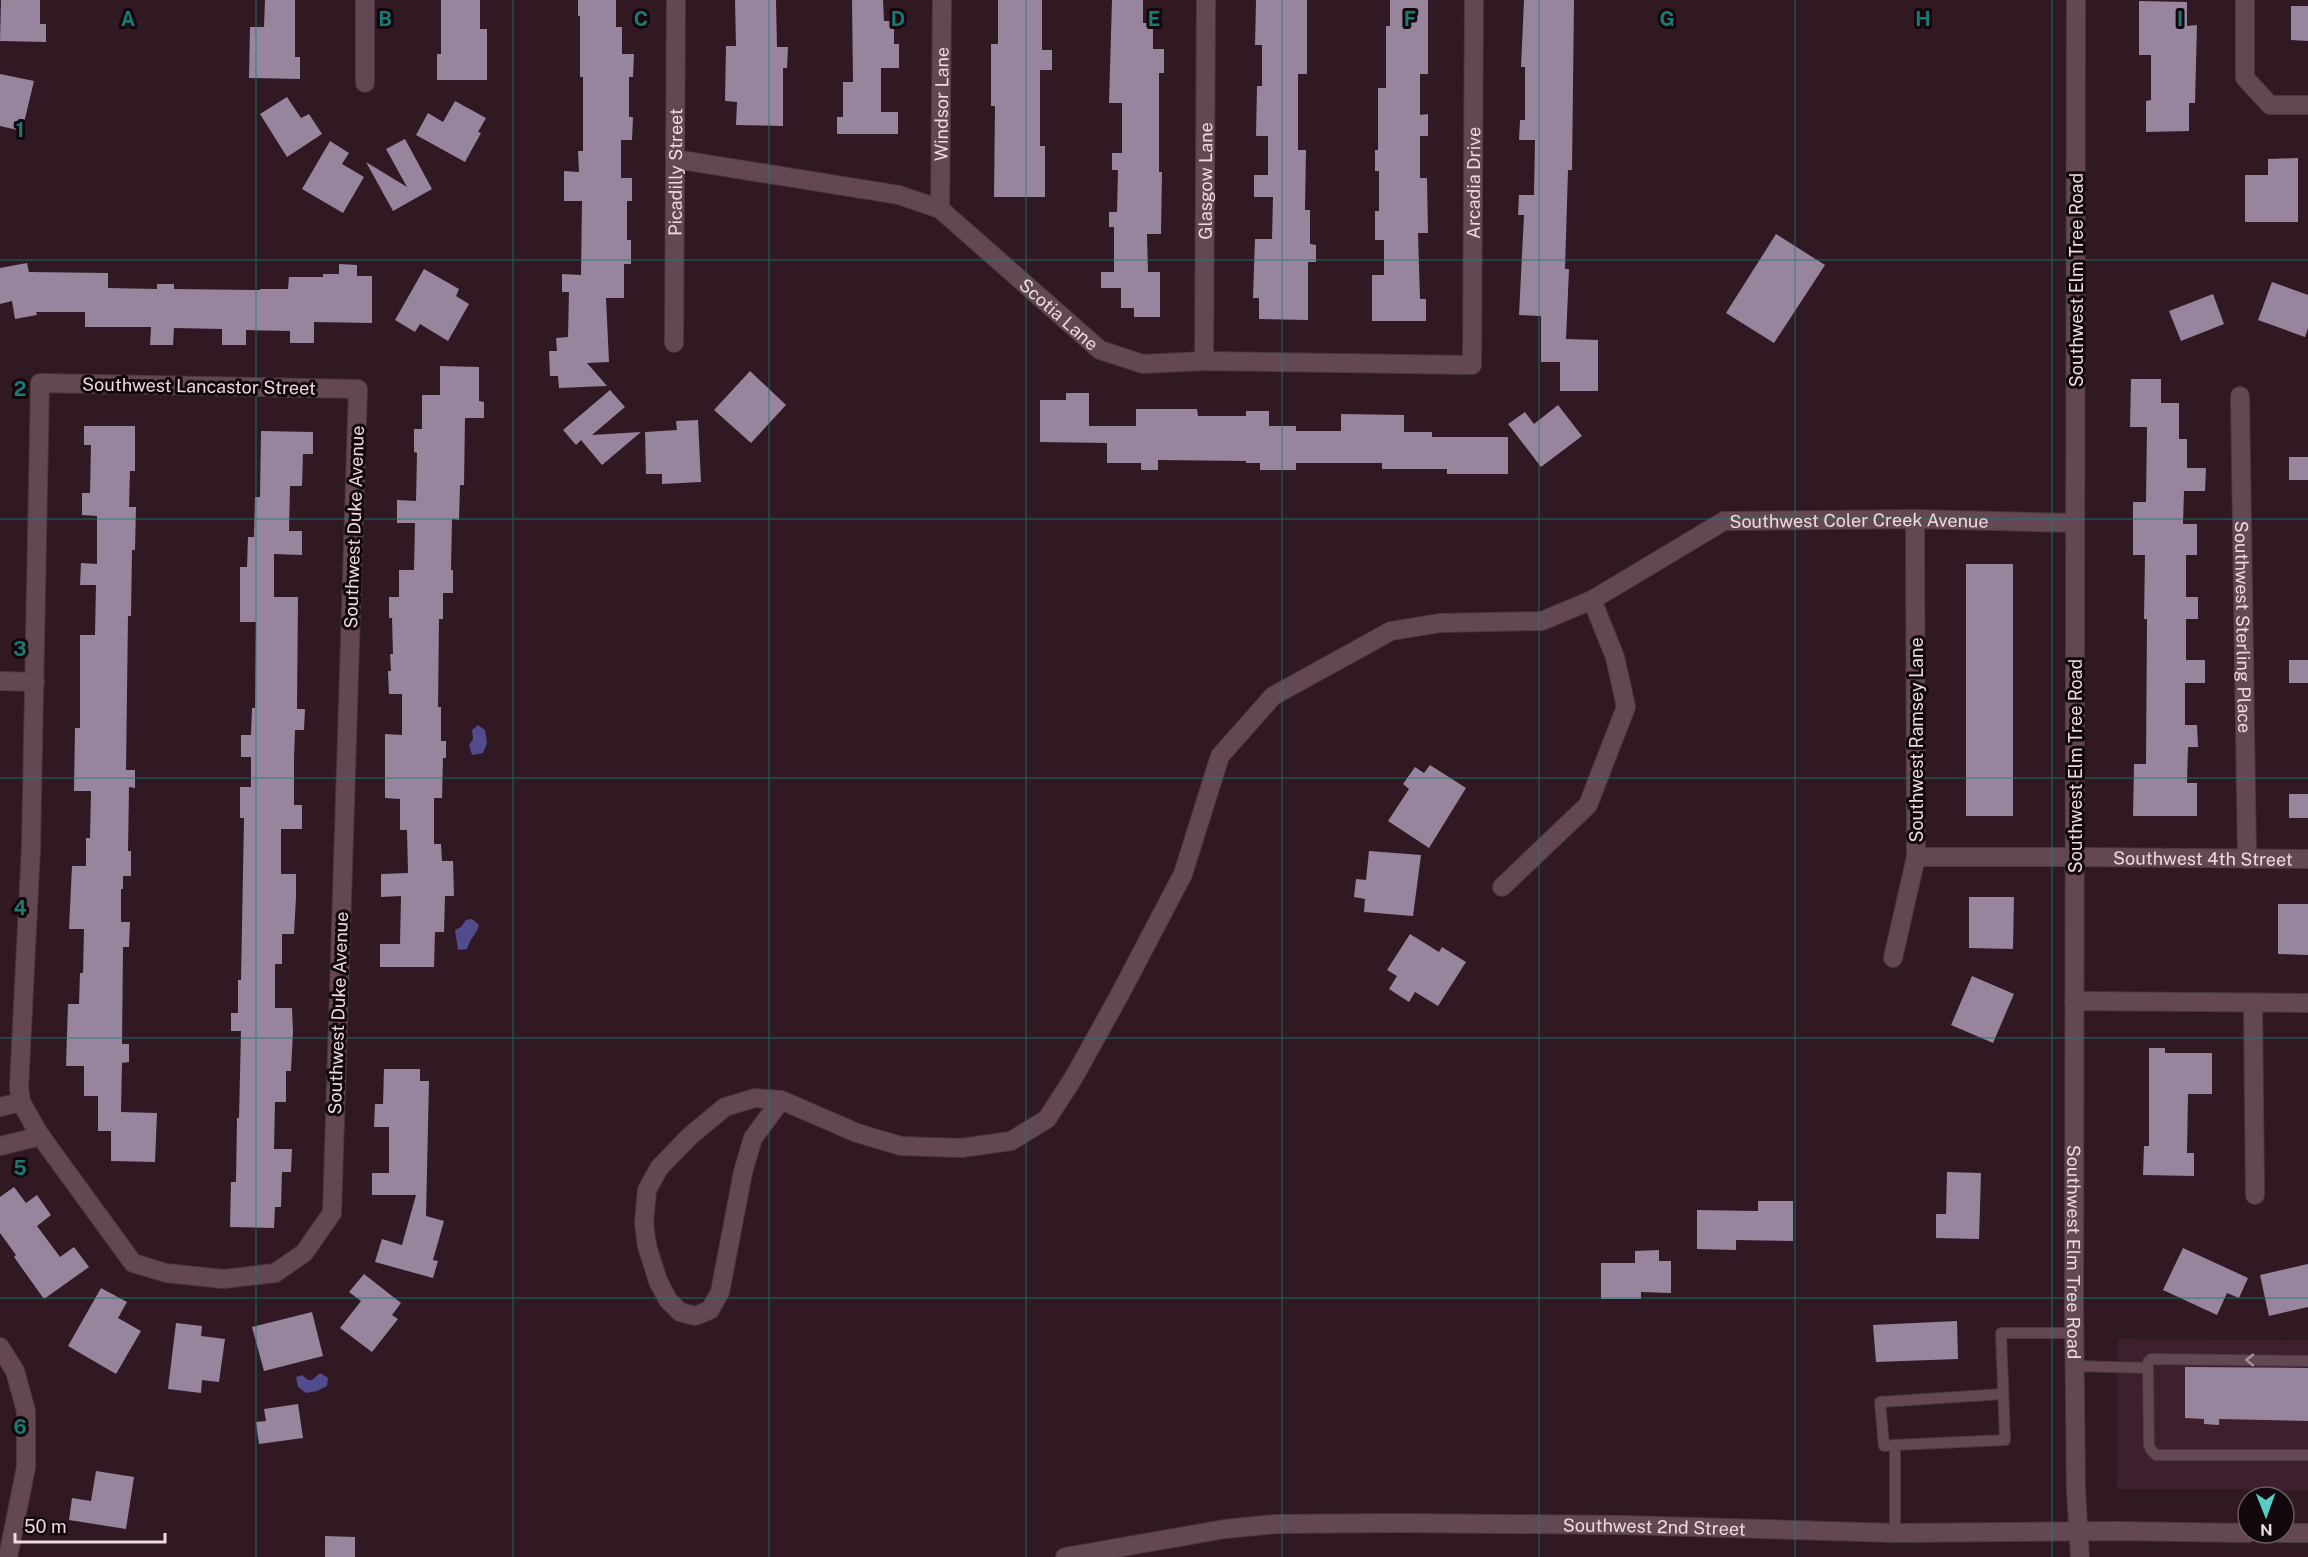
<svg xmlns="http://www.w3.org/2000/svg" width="2308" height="1557" viewBox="0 0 2308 1557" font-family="'Public Sans',sans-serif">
	<rect width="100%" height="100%" fill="#301923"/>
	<polygon fill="#3d1f2d" points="2118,1339 2308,1340 2308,1490 2117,1489"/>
	<g fill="#514c8d">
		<polygon points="478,725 485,730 487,743 483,753 472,755 469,745 473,739 472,730"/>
		<path d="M472,919L479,925C477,934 470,938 467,949L458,950L455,930L461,927L466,920Z"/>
		<polygon points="320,1373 328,1378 327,1386 317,1391 306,1393 298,1387 296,1377 302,1375 308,1380 312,1380"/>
	</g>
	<g fill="#97859d">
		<polygon points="1,0 40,0 40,24 46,24 46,42 0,41"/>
		<polygon points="265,0 295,0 295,57 300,57 300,79 249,78 250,27 264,27"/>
		<polygon points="441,0 480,0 480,29 487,29 487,80 437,80 437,54 441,54"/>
		<polygon points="578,0 616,0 616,27 622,27 622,54 634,54 633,77 629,77 629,117 633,117 632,140 621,140 621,178 632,178 632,201 627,201 627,240 631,240 631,264 624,264 624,298 606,298 609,362 587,363 607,386 559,388 558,376 550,376 549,351 557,351 556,338 568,337 569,292 562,292 562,274 581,275 582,201 564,201 564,171 579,172 578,151 583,151 583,77 580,77 580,16 578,16"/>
		<polygon points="735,0 776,0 777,47 788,47 787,68 783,68 783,126 736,125 737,102 725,101 726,46 736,46"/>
		<polygon points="852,0 883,0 884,21 894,21 894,44 899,44 899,68 881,68 881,112 898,112 898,134 837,134 837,117 843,117 843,82 853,82"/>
		<polygon points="998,0 1042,0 1042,50 1052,50 1052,70 1040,70 1040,146 1045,146 1045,197 994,197 995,106 991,106 991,44 998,44"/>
		<polygon points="1112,0 1143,0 1143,23 1153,23 1153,49 1164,49 1164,73 1159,73 1159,172 1162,172 1161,234 1147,234 1148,272 1160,272 1160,317 1134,317 1134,308 1121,308 1121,288 1101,288 1101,272 1114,272 1114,227 1109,227 1109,212 1117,212 1118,170 1112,170 1112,153 1122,153 1122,103 1109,103"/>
		<polygon points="1256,0 1307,0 1307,74 1298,74 1298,150 1306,150 1305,210 1310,210 1310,244 1316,245 1316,262 1308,262 1308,320 1259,319 1259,298 1253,298 1255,239 1272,239 1273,197 1254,197 1254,175 1268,175 1268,136 1256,136 1257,86 1262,86 1262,45 1255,45"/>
		<polygon points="1390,0 1428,0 1428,74 1420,74 1420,115 1428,114 1428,136 1420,136 1420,178 1427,178 1428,233 1418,233 1420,299 1426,299 1426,321 1372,321 1372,275 1384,275 1384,240 1375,240 1375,211 1379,211 1379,171 1375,171 1375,150 1378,150 1378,88 1386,88 1386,26 1390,26"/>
		<polygon points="1524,0 1574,0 1572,170 1568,170 1565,269 1569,269 1566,339 1598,340 1598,391 1560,391 1560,362 1541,362 1541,316 1519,315 1524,215 1518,215 1519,195 1534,195 1535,140 1519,140 1520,120 1525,120 1525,67 1521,67"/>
		<polygon points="2139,1 2187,2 2187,26 2197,25 2195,103 2189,103 2189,131 2146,132 2146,101 2151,100 2151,55 2139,55"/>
		<polygon points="2291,6 2308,6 2308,41 2291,40"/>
		<polygon points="0,74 34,81 22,131 0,126"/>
		<polygon points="287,97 301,118 309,114 322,134 287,157 260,114"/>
		<polygon points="455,101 486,118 478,132 481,133 465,162 416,135 428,113 443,122"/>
		<polygon points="405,139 432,189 393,211 366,162 407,187 386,149"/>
		<polygon points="330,141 349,153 342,164 364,177 343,213 302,189"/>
		<polygon points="2298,158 2298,222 2245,222 2245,175 2268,175 2268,159"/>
		<polygon points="1776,234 1825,265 1774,343 1726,313"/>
		<polygon points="27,263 29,272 108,273 108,288 157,289 157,284 174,284 174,289 260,290 260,289 288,289 289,277 323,277 323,274 339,274 339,264 357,265 357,276 372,276 372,323 314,322 314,343 290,343 290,331 246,330 246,345 222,345 222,329 174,328 173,345 150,345 151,327 85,327 85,312 36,312 37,315 15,319 12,301 0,304 0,268"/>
		<polygon points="424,269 459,289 456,296 469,304 448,341 420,324 415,332 395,320"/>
		<polygon points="2272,282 2308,295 2308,328 2305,337 2258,320"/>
		<polygon points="2213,294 2224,324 2181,341 2169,311"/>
		<polygon points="440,366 479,367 479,401 484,402 484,418 465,418 464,485 460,485 459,520 452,519 451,570 453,570 453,593 443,593 443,619 439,619 438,707 441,707 441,741 446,741 446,758 443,758 442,798 434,798 434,844 441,844 442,861 453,861 454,896 445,896 444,932 435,932 434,967 380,967 380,944 400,944 401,896 381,897 381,874 408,873 407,830 400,830 400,799 385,798 385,734 402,735 402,694 389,694 388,671 391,671 390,654 393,654 392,618 389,618 389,597 399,597 399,570 414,570 415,523 397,523 397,500 416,501 417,453 414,452 414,429 422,429 422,395 440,395"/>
		<polygon points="750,371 786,405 751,443 714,410"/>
		<polygon points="2131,379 2161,379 2161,403 2179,403 2179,439 2187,439 2187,468 2206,468 2205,491 2184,491 2183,524 2197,524 2197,555 2186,555 2186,597 2198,597 2198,619 2186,619 2186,660 2205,660 2205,683 2185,683 2185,725 2197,725 2198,747 2188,747 2187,783 2197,783 2197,816 2133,816 2134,764 2146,764 2147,619 2144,619 2145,555 2133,555 2133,502 2146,502 2147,427 2130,427"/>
		<polygon points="610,390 625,407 592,435 641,432 602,465 581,440 576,445 563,430"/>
		<polygon points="1066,393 1089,393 1089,426 1136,426 1136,409 1197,409 1198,416 1246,416 1246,411 1269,411 1269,426 1296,426 1296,431 1341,431 1341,414 1404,415 1404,432 1432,432 1432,437 1508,437 1508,474 1447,474 1447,469 1382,469 1382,463 1296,463 1296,470 1260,470 1260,463 1246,463 1246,461 1158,460 1158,470 1141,470 1141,463 1107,463 1107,443 1040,442 1040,400 1066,400"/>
		<polygon points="1558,405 1582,436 1541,467 1508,424 1525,412 1534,424"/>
		<polygon points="698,420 701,482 662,484 662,474 646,474 645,432 677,430 676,421"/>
		<polygon points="84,426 135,426 135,471 130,471 129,507 136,507 135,550 132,550 131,616 128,616 126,770 135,770 135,788 129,787 128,851 131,851 131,876 123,876 123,889 121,889 121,922 130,922 129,947 123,947 122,1044 129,1044 129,1062 122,1063 121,1112 157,1113 155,1162 111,1161 111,1131 98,1131 98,1096 84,1096 84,1066 66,1066 68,1004 79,1004 80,973 83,973 84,929 69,929 72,866 86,866 86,838 90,838 91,791 74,791 75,728 80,728 80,635 95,635 96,585 80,585 81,563 97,564 97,516 82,515 82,493 90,493 91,445 84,445"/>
		<polygon points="261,431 313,432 313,454 303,454 302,486 290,486 289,531 302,531 302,555 274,554 274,597 298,597 297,709 305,709 304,730 295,730 294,758 294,805 302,805 302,829 281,829 281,874 296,874 296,897 294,934 282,934 282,964 275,964 275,1008 292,1008 293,1031 291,1071 286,1071 286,1102 275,1102 274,1149 292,1149 291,1172 282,1172 281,1207 275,1207 274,1228 230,1227 231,1182 236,1182 237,1118 239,1118 241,1031 231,1031 231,1013 238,1013 238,980 241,980 244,818 240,818 240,787 251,787 251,757 241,757 241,735 251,735 252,708 255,708 256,622 240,622 240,567 247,567 248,537 254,537 255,497 260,497"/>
		<rect x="2289" y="457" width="19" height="23"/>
		<rect x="1966" y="564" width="47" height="252"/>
		<rect x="2289" y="660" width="19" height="23"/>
		<polygon points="1430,765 1466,788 1429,848 1388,821 1409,789 1403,784 1415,767 1424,773"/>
		<rect x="2289" y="794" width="19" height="24"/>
		<polygon points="1369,851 1421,855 1413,916 1364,912 1365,899 1354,897 1356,879 1366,880"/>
		<polygon points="1969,897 2014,897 2013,949 1969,948"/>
		<polygon points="2278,904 2308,904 2308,955 2278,954"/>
		<polygon points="1410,934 1439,952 1442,947 1466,962 1438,1006 1415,992 1409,1002 1389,989 1397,976 1387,970"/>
		<polygon points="1972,976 2014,994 1993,1043 1951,1025"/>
		<polygon points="2149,1048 2165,1048 2165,1053 2212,1053 2212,1094 2188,1094 2187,1153 2194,1153 2194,1176 2143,1175 2144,1146 2149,1146"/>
		<polygon points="384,1069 420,1069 420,1081 429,1081 426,1216 444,1221 433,1260 438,1261 433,1278 375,1262 382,1239 402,1245 416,1195 372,1195 372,1173 389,1173 389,1127 374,1127 375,1104 383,1104"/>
		<polygon points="1947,1172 1981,1173 1979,1239 1936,1238 1936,1214 1946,1214"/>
		<polygon points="14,1187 26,1203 37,1195 51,1215 37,1226 60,1257 74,1247 89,1267 44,1299 14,1257 16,1255 0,1233 0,1197"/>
		<polygon points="1758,1201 1793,1201 1793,1241 1736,1240 1736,1250 1697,1249 1697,1210 1758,1211"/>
		<polygon points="2183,1248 2248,1278 2239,1298 2227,1293 2217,1315 2163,1290"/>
		<polygon points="1659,1250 1659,1261 1671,1261 1671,1293 1641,1292 1641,1299 1601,1299 1601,1263 1635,1263 1635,1251"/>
		<polygon points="2308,1264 2308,1307 2269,1316 2260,1275"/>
		<polygon points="364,1274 401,1303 392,1315 398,1319 372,1352 340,1328 361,1301 349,1292"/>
		<polygon points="101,1288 127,1302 118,1318 141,1331 116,1374 68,1346"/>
		<polygon points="312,1312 323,1356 264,1371 252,1327"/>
		<polygon points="1957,1321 1958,1359 1876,1362 1873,1325"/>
		<polygon points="176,1323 202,1326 201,1336 225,1339 219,1382 202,1380 201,1393 168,1389"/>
		<polygon points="2185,1367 2308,1368 2308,1421 2219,1419 2219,1425 2204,1424 2204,1419 2185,1418"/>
		<polygon points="298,1404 303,1438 259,1444 256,1422 266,1421 264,1409"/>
		<polygon points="96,1471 134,1477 126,1529 69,1520 72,1498 91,1501"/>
		<polygon points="325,1536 355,1537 355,1557 325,1557"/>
	</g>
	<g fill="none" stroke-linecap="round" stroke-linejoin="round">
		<g stroke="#4a3840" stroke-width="12">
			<g id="lane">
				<polyline points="2308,1361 2151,1359 2148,1362 2148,1368 2149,1445 2151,1450 2156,1455 2308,1455"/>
				<polyline points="2076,1366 2148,1368"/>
				<polyline points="1895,1445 1884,1446 1880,1402 2003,1394"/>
				<polyline points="1895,1533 1895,1445 2005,1440 2001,1333 2076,1333"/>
			</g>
		</g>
		<g stroke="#4a3840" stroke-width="20">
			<g id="street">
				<polyline points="365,0 365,83"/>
				<polyline points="2245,0 2245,78 2270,105 2308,105"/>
				<path id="s1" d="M675,159L899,195L940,209L1100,350L1143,364L1204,361L1472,365L1474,0"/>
				<path id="s2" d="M940,209L942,0"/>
				<path id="s3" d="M674,343L676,0"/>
				<path id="s4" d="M1204,361L1206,0"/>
				<polygon points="40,383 358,389 332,1213 304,1253 275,1273 223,1279 166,1273 133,1263 39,1134 21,1102 19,1087 31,847"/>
				<path id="s5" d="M2240,396L2247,859"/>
				<polyline points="0,681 35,682"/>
				<polyline points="1916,857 2075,857"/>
				<polyline points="1502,887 1588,805 1626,707 1615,657 1592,600"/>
				<polyline points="1893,958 1916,857 1915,519"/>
				<polyline points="2074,1001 2308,1003"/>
				<polyline points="2253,1003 2255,1195"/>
				<path id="s6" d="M781,1100L753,1138L743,1172L720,1292L710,1310L695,1316L680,1312L668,1300L658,1281L647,1246L644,1223L647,1190L659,1168L690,1136L725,1107L755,1098L781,1100L857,1133L901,1146L961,1148L1011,1141L1047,1119L1074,1077L1119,996L1183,874L1220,756L1273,696L1391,631L1440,623L1542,621L1592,600L1724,521L1915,519L2075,523"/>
				<polyline points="0,1107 21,1102"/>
				<polyline points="0,1146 41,1136"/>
				<polyline points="0,1347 15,1371 26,1411 26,1467 8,1557"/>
			</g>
		</g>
		<g stroke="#4a3840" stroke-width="20">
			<g id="secondary">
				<path id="s7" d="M2076,0L2074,1309L2076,1491L2080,1557"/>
				<path id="s8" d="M2075,857L2308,859"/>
				<polyline points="2276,1533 2308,1533"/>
				<path id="s9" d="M1065,1557L1225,1529L1276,1524L1398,1523L1623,1525L1895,1533L2116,1531L2248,1533"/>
			</g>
		</g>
		<use href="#lane" stroke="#634853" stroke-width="10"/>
		<use href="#street" stroke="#634853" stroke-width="18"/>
		<use href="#secondary" stroke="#634853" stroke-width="18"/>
	</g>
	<defs><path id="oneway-chevron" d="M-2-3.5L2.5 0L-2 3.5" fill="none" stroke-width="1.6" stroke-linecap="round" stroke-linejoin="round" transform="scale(1.5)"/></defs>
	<use stroke="#a8929a" href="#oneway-chevron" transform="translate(2250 1360) rotate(-179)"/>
	<path fill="none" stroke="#1a7b74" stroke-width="1.5" stroke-opacity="0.55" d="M256,0V1557M513,0V1557M769,0V1557M1026,0V1557M1282,0V1557M1539,0V1557M1795,0V1557M2052,0V1557M0,260H2308M0,519H2308M0,778H2308M0,1038H2308M0,1298H2308"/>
	<g text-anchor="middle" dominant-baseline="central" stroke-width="6" stroke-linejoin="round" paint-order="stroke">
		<g font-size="18" fill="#ecdbe1" stroke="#12070c">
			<text stroke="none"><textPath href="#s2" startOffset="105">Windsor Lane</textPath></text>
			<text stroke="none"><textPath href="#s3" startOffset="171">Picadilly Street</textPath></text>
			<text stroke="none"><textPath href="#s4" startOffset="180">Glasgow Lane</textPath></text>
			<text stroke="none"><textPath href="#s1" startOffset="1040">Arcadia Drive</textPath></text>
			<text transform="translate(2076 280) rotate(-90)">Southwest Elm Tree Road</text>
			<text stroke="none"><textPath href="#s1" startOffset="429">Scotia Lane</textPath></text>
			<text transform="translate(199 386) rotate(1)">Southwest Lancastor Street</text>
			<text stroke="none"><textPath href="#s6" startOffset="1956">Southwest Coler Creek Avenue</textPath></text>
			<text transform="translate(354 527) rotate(-88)">Southwest Duke Avenue</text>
			<text stroke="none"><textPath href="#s5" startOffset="231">Southwest Sterling Place</textPath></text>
			<text transform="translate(1916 740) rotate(-90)">Southwest Ramsey Lane</text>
			<text transform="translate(2075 766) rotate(-90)">Southwest Elm Tree Road</text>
			<text stroke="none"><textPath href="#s8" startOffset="128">Southwest 4th Street</textPath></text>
			<text transform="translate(338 1013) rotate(-88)">Southwest Duke Avenue</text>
			<text stroke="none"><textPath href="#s7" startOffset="1252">Southwest Elm Tree Road</textPath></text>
			<text stroke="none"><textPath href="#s9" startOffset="592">Southwest 2nd Street</textPath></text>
		</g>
	</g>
	<g font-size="20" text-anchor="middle" font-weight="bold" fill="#1a7b74" stroke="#12070c" stroke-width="6" stroke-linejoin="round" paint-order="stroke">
		<text x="128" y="26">A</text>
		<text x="385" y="26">B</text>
		<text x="641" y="26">C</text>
		<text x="898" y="26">D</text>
		<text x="1154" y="26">E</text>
		<text x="1410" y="26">F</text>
		<text x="1667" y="26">G</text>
		<text x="1923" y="26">H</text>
		<text x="2180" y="26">I</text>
		<text x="20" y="137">1</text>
		<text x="20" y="396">2</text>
		<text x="20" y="656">3</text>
		<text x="20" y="915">4</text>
		<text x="20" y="1175">5</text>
		<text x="20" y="1434">6</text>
	</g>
	<g transform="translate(2266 1515) rotate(179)"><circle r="28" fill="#12070c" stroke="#695c61" stroke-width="1.5"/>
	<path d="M0-4.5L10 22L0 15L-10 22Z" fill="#58cec0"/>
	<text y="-9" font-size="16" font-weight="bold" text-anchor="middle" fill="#ecdbe1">N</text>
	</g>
	<path d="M15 1533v9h150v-9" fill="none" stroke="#ecdbe1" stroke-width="3"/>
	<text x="24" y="1533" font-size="18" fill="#ecdbe1" stroke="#12070c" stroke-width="4.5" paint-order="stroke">50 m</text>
</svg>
